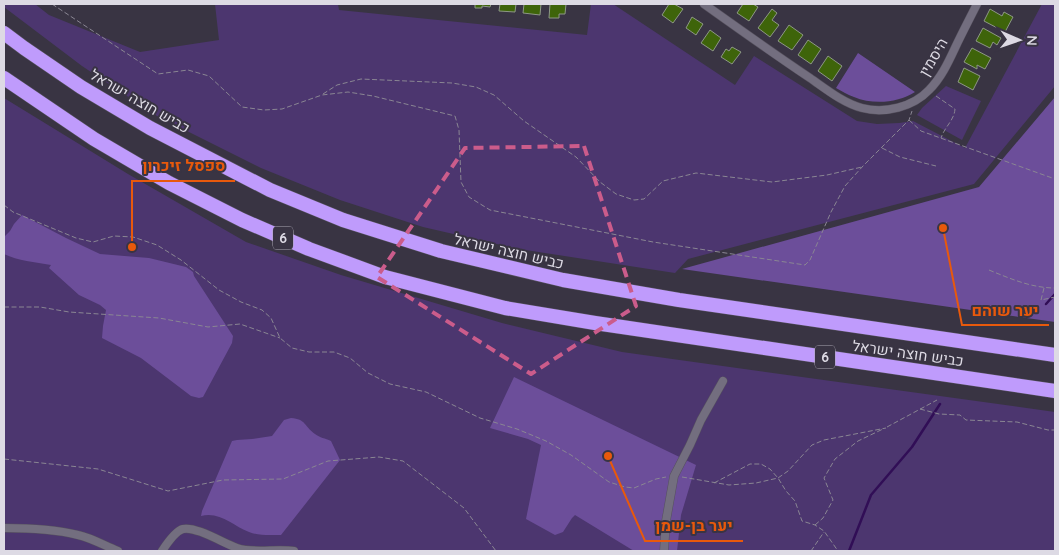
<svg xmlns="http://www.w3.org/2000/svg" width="1059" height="555" viewBox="0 0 1059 555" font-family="Quicksand,Heebo,sans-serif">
	<rect width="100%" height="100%" fill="#393443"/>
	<g fill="#4c366f">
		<polygon points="4,4 35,4 49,15 140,52 219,40 215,4 338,4 339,10 587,35 591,4 613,4 735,85 754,56 857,121 877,124 899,123 913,121 965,148 1042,4 1055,4 1055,86 974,184 688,259 675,273 519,249 423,227 340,200 261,168 157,116 82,66 4,7"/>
		<polygon points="946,86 981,101 962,140 917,115 922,108"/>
		<polygon points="4,98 128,174 246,242 341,275 502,323 622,352 1055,412 1055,551 4,551"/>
	</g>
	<g fill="#6c4e9a">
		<path d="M858,53L915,92C898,103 873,105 854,97C848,95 842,91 836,88Z"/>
		<polygon points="1055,97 1055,322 682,269 979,187"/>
		<path d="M22,215L66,238L100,254L149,258L186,267L193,272L194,276L233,336L232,343L203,397L199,398L191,396L141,358L102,338L103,326L106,310L100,305L79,295L49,268L51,265C35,262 18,261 4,254V239L5,236L10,231L14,224Z"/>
		<polygon points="514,377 696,465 681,515 677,551 634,551 575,515 572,518 563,532 555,535 526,519 541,445 528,439 490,428"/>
		<path d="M291,418C306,419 304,426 315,434C320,438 325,438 331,441L340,460L281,535C270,535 259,536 249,532C233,526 220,511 201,516L202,511L232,441L237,440L252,439L272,436L284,420Z"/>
	</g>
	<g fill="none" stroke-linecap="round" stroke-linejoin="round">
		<g stroke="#310e56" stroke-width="2.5">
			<polyline points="1046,304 1055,294"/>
			<polyline points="849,551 871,495 912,447 940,404"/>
		</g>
	</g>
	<g fill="#3e640a" stroke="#8d9786">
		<polygon points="475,4 491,4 490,7 482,6 482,8 475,8"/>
		<polygon points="500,4 516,4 515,12 499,11"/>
		<polygon points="524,4 541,4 540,15 523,13"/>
		<polygon points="550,4 566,4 565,14 559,14 559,18 549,18"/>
		<polygon points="669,4 674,4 683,9 673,23 662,15"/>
		<polygon points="743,4 753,4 758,7 749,21 737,13"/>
		<polygon points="772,9 777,13 772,20 779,25 770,37 758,28"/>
		<polygon points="990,9 1002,16 1004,12 1013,17 1005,32 984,21"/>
		<polygon points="692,17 703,24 696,35 686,28"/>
		<polygon points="789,25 803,35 792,50 778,41"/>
		<polygon points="983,28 1001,38 997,45 993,42 990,48 976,41"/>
		<polygon points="710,30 721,38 713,51 701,43"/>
		<polygon points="808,40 821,49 811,64 798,55"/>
		<polygon points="732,47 741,52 732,64 721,57 726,49 729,51"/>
		<polygon points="972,48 991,58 985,69 977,65 977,69 964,62"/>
		<polygon points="828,56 842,66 832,81 818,71"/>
		<polygon points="964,68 980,76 973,90 958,82"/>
	</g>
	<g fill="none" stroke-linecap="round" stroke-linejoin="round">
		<g stroke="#56515e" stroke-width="9">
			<g id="minor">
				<path d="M704,4C739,29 774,54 810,78C826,89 843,103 862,108C885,114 913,107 929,90C941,78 948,63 955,48C962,33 970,18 977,4"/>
				<path d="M4,528C29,528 54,529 78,535C92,538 105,546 118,551"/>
				<path d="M162,551C166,545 175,531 183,529C196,526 223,543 237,548C255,554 276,548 294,551"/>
				<polyline points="664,551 666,521 674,476 690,445 701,420 723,381"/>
			</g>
		</g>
		<g stroke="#56515e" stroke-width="15">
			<g id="motorway">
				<polyline points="4,33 24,48 81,87 150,128 270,190 343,220 441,251 563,280 679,300 1055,355"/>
				<polyline points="4,78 94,139 169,183 242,220 309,249 385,277 505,308 595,323 1055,391"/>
			</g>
		</g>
		<g stroke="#8a8693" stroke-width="1" stroke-dasharray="5 2.5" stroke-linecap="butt">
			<polyline points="52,4 158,74 188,70 209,76 242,107 264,110 282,109 322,95 348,92 373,96 455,116 459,130 461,182 469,197 490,210 653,242 805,265 810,260 831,212 845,186 863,166 909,120 912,111"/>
			<polyline points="323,94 337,85 361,79 452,83 476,87 494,95 524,121 576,157 600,182 616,194 634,200 644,199 663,181 696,173 772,182 827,175 862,167"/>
			<path d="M936,96L955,109C954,121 945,126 941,138"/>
			<polyline points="909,120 921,131 1055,179"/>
			<polyline points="882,148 900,157 936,166"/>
			<polyline points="4,205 13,212 76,238 93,242 114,236 133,237 157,245 181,260 219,290 241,302 262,310 271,318 280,338 292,348 309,352 334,352 350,358 368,373 390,384 426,392 480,418 517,429 546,441 571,455 609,482 625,487 634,488 656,479 666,477"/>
			<path d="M989,270C1011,279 1032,288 1055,288"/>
			<polyline points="1044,288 1041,300 1055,297"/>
			<polyline points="4,307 40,307 69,312 159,318 208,327 240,324 280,338"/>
			<polyline points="920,409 939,414 960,415 966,420 1017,422 1048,430 1055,430"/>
			<polyline points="887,427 937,400"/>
			<polyline points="4,459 98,469 168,491 223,480 283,479 328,461 379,457 403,461 464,508 496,551"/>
			<polyline points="682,477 729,485 756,483 778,478 788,471 812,445 824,440 886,428"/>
			<polyline points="714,483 750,464 761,464 770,469 778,478 786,491 795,501 802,521 815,525 824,531 838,551"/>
			<polyline points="815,525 823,518 833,500 824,478 835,459 858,441 883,429"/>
			<polyline points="811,551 824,532"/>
		</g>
		<use href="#minor" stroke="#736e7f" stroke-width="8"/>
		<use href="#motorway" stroke="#bf9bfc" stroke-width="14"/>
	</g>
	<path fill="none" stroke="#cb5c8b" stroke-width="4" stroke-dasharray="10 6" stroke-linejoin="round" d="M584,146L636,306L531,374L377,277L465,148Z"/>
	<g text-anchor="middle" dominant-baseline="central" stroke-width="4" stroke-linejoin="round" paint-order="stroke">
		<g fill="#393443" stroke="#aca8b4" stroke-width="1">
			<rect x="273" y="226.5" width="20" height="23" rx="4"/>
			<rect x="815" y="345.5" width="20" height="23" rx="4"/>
		</g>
		<g font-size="14" font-weight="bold" fill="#dddae4">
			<text x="283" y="238">6</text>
			<text x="825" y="357">6</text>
		</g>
		<g font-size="15" fill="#dddae4" stroke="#393443">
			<text transform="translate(933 57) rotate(-60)">היסמין</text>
			<text transform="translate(140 101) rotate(30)">כביש חוצה ישראל</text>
			<text transform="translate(509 251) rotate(13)">כביש חוצה ישראל</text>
			<text transform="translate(908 353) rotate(8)">כביש חוצה ישראל</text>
		</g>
	</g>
	<path fill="none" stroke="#e8590c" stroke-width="2" d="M132 247L132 181H235M943 228L962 325H1049M608 456L645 541H743"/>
	<g fill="#e8590c" stroke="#393443" stroke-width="2">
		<circle cx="132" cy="247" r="5"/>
		<circle cx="943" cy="228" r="5"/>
		<circle cx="608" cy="456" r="5"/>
	</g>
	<g font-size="16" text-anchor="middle" font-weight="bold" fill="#e8590c" stroke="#393443" stroke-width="4" stroke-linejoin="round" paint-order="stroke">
		<text x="184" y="171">ספסל זיכרון</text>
		<text x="1005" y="316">יער שוהם</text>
		<text x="694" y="531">יער בן-שמן</text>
	</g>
	<rect width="1059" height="555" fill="none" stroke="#dddae4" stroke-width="10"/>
	<g transform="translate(1019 40) rotate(92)" stroke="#393443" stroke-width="4" paint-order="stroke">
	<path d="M0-4L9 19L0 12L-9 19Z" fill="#dddae4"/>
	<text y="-8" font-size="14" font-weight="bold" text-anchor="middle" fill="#dddae4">N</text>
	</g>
</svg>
